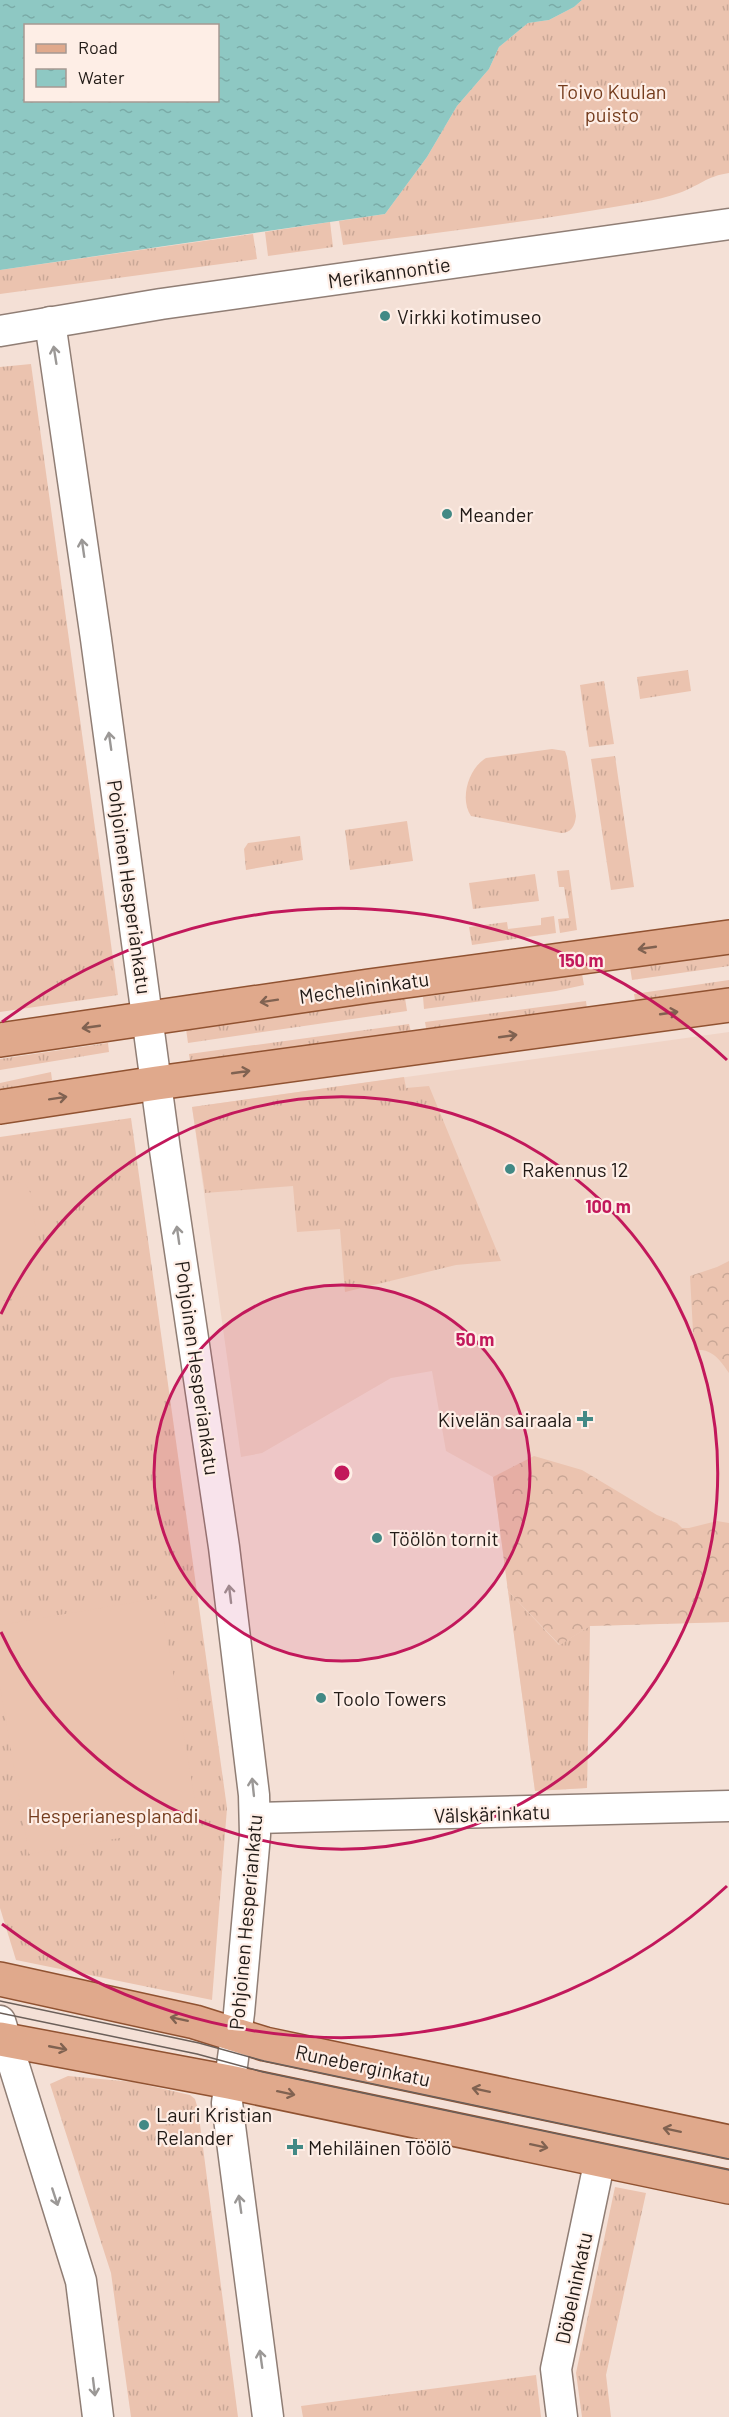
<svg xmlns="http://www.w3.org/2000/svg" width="729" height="2417" viewBox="0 0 729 2417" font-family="Barlow,sans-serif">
	<defs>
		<pattern id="grass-tufts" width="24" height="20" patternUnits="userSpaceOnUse" patternTransform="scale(1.5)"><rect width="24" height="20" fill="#ebc3af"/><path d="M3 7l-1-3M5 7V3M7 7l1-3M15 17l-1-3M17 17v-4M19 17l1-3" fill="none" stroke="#c9a796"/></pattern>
		<pattern id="forest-crowns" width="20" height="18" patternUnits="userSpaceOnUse" patternTransform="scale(1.5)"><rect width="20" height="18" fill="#ebc3af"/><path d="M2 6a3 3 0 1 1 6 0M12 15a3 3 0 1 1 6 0" fill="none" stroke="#c9a796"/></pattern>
		<pattern id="water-ripples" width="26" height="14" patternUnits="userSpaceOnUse" patternTransform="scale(1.5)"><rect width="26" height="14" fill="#8ec8c3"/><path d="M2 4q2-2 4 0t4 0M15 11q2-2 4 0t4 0" fill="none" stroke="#7aaba7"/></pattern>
	</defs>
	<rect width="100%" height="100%" fill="#f4e0d6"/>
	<polygon fill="#f0d4c6" points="729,1032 729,1622 590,1626 587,1788 535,1791 493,1477 446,1451 432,1371 391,1378 262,1453 241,1457 192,1107"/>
	<g fill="url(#grass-tufts)">
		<path d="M582,0H729V173C707,176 699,186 679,193C668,197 655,200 643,202C544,220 443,232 343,245L339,221L385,214L427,157L457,106L489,69L499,47L528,23L549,20L574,7Z"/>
		<polygon points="330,222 333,247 268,256 265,232"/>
		<polygon points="253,234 257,259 0,294 0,270"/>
		<polygon points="31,364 118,995 0,1012 0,367"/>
		<polygon points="688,670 691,691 640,699 637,677"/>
		<polygon points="604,681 614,744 589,747 580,685"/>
		<path d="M552,749L565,751L567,757L576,816C575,826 571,833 561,833L471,816C459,798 469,768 486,758Z"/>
		<polygon points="615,756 634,887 611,890 591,759"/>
		<polygon points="407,821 413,861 350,870 345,830"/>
		<polygon points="300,836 303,860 246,870 244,849 248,843"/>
		<polygon points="569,870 577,930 560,933 558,919 569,918 564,887 559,887 557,871"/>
		<polygon points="535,874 539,901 473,909 469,883"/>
		<polygon points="554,916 556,933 472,945 469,927 507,922 508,929 541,925 541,918"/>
		<polygon points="729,954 729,966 632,980 630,967"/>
		<polygon points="582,974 584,985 556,991 424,1009 423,997"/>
		<polygon points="729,980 729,992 636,1006 634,994"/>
		<polygon points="405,998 407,1011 188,1043 186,1029"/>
		<polygon points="586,1001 587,1009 427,1034 425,1022"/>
		<polygon points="409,1024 412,1036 191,1067 189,1054"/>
		<polygon points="108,1043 109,1052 0,1070 0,1059"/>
		<polygon points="51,1072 52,1080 32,1091 0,1096 0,1083"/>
		<polygon points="404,1077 406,1088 429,1086 501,1261 456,1265 345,1292 340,1229 297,1232 293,1186 205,1193 192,1107"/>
		<polygon points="131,1118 227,1808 212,2000 16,1960 0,1908 0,1137"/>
		<polygon points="508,1591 559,1645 590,1626 587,1788 535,1791"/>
		<polygon points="68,2076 133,2082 190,2095 195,2099 198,2109 238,2417 131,2417 111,2273 50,2084"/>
		<polygon points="615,2187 646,2193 606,2375 611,2417 582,2417 576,2373"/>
		<polygon points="536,2375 541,2417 303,2417 301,2406"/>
	</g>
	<g fill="url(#forest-crowns)">
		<path d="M729,1261V1373C720,1360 712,1348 694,1350L690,1276L717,1267Z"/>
		<polygon points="534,1456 582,1470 657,1515 677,1523 682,1528 689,1528 717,1521 729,1523 729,1622 590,1626 560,1645 508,1591 493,1477"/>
	</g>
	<g fill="#ebc3af">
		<polygon points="12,1180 26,1185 31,1194 43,1284 34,1295 0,1301 0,1182"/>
		<polygon points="160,1598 199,1824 29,1854 0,1686 0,1625"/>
	</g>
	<path fill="url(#water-ripples)" fill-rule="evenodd" d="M0,0H582L574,7L549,20L528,23L499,47L489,69L457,106L427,157L385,214L0,270ZM26,26H218V100H26Z"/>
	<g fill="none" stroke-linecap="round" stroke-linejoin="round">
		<g stroke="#907e75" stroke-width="33">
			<g id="minor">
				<polyline points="50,322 96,639 165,1150 224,1547 254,1795 255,1835 239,2013 227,2103 268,2417"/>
				<polyline points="0,331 161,304 729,224"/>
				<polyline points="256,1818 729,1806"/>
				<polyline points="0,2021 81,2281 98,2417"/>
				<polyline points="562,2417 556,2369 600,2159"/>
			</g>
		</g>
		<g stroke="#905231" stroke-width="36">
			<g id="major">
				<polyline points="0,1040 369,986 729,937"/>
				<polyline points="0,1107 157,1083 729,1005"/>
				<polyline points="0,1979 195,2022 265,2044 729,2142"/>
				<polyline points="0,2039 229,2082 729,2187"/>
			</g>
		</g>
		<use href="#minor" stroke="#fff" stroke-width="30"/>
		<use href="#major" stroke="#e0a98c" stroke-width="33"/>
		<g stroke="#6b5f59" stroke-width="1.5">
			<polyline points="0,2001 199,2043 264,2061 729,2159"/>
			<polyline points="0,2013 197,2054 263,2072 729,2170"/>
		</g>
	</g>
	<defs><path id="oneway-shaft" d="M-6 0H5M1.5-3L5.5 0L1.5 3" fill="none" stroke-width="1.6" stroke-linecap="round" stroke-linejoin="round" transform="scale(1.5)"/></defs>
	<g stroke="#9b9896">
		<use href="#oneway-shaft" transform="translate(55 355) rotate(-99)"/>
		<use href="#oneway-shaft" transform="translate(83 548) rotate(-98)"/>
		<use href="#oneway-shaft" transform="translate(110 741) rotate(-98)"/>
		<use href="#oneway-shaft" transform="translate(178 1235) rotate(-98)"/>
		<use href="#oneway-shaft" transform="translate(230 1594) rotate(-97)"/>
		<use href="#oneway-shaft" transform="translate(253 1787) rotate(-96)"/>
		<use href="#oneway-shaft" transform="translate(55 2197) rotate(72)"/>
		<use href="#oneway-shaft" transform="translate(240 2204) rotate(-98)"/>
		<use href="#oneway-shaft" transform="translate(261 2359) rotate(-98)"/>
		<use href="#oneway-shaft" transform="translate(94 2387) rotate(83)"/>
	</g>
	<g stroke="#806251">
		<use href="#oneway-shaft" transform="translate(647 948) rotate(172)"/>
		<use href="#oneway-shaft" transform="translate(269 1001) rotate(171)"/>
		<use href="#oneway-shaft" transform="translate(669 1013) rotate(-8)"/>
		<use href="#oneway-shaft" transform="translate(91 1027) rotate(172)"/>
		<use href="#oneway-shaft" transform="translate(508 1036) rotate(-8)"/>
		<use href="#oneway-shaft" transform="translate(241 1072) rotate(-8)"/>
		<use href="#oneway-shaft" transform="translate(58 1098) rotate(-9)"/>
		<use href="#oneway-shaft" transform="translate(179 2019) rotate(-168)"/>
		<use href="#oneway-shaft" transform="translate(58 2048) rotate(11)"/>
		<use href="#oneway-shaft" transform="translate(481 2090) rotate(-168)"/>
		<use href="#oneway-shaft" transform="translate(286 2093) rotate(12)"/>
		<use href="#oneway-shaft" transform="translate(672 2130) rotate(-168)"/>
		<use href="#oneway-shaft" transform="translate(539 2146) rotate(12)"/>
	</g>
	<circle cx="342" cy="1473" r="188" fill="#c2185b" fill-opacity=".12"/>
	<g fill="none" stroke="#c2185b" stroke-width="3">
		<circle cx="342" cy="1473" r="188"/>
		<path d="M1 1314A376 376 0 1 1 1 1632"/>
		<path d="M727 1886A565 565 0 0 1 2 1924M2 1022A565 565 0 0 1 727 1060"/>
	</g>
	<g fill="#428985" stroke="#feeee6" stroke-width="2">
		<circle cx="385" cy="316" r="6"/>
		<circle cx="447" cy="514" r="6"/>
		<circle cx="510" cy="1169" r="6"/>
		<path d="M582 1410h6v6h6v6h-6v6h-6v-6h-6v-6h6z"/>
		<circle cx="377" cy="1538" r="6"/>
		<circle cx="321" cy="1698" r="6"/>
		<circle cx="144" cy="2125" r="6"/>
		<path d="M292 2138h6v6h6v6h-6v6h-6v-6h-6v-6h6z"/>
	</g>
	<g text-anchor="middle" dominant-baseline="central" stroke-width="4.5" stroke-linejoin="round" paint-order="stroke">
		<g font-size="20" fill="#753d1e" stroke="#feeee6">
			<text x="612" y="91">Toivo Kuulan<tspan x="612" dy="23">puisto</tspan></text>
			<text x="113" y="1815">Hesperianesplanadi</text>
		</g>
		<g font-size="20" fill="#211a16" stroke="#feeee6">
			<text transform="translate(389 272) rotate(-8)">Merikannontie</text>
			<text transform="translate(130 887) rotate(82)">Pohjoinen Hesperiankatu</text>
			<text transform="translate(364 987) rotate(-8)">Mechelininkatu</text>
			<text transform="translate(198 1368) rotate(82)">Pohjoinen Hesperiankatu</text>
			<text transform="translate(492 1813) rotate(-2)">Välskärinkatu</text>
			<text transform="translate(245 1922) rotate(-85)">Pohjoinen Hesperiankatu</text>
			<text transform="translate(363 2065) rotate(12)">Runeberginkatu</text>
			<text transform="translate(573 2288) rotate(-78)">Döbelninkatu</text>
		</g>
		<g font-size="20" fill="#211a16" stroke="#feeee6" text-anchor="start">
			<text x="397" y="316">Virkki kotimuseo</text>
			<text x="459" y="514">Meander</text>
			<text x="522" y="1169">Rakennus 12</text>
			<text x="572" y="1419" text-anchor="end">Kivelän sairaala</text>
			<text x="389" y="1538">Töölön tornit</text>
			<text x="333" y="1698">Toolo Towers</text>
			<text x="156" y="2114">Lauri Kristian<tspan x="156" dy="23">Relander</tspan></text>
			<text x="308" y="2147">Mehiläinen Töölö</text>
		</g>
	</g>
	<circle cx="342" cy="1473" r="9" fill="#c2185b" stroke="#feeee6" stroke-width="3"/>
	<g font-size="18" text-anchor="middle" font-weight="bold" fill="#c2185b" stroke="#feeee6" stroke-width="4.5" stroke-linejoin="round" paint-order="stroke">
		<text x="581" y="967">150 m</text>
		<text x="608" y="1213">100 m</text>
		<text x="475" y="1346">50 m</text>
	</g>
	<rect x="24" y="24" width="195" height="78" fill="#feeee6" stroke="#a69993" stroke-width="1.5"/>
	<rect x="36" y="44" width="30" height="9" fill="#e0a98c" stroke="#a69993" stroke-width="1.5"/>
	<text x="78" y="54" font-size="18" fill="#211a16">Road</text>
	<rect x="36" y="69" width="30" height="18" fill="url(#water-ripples)" stroke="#a69993" stroke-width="1.5"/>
	<text x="78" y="84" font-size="18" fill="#211a16">Water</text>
</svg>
